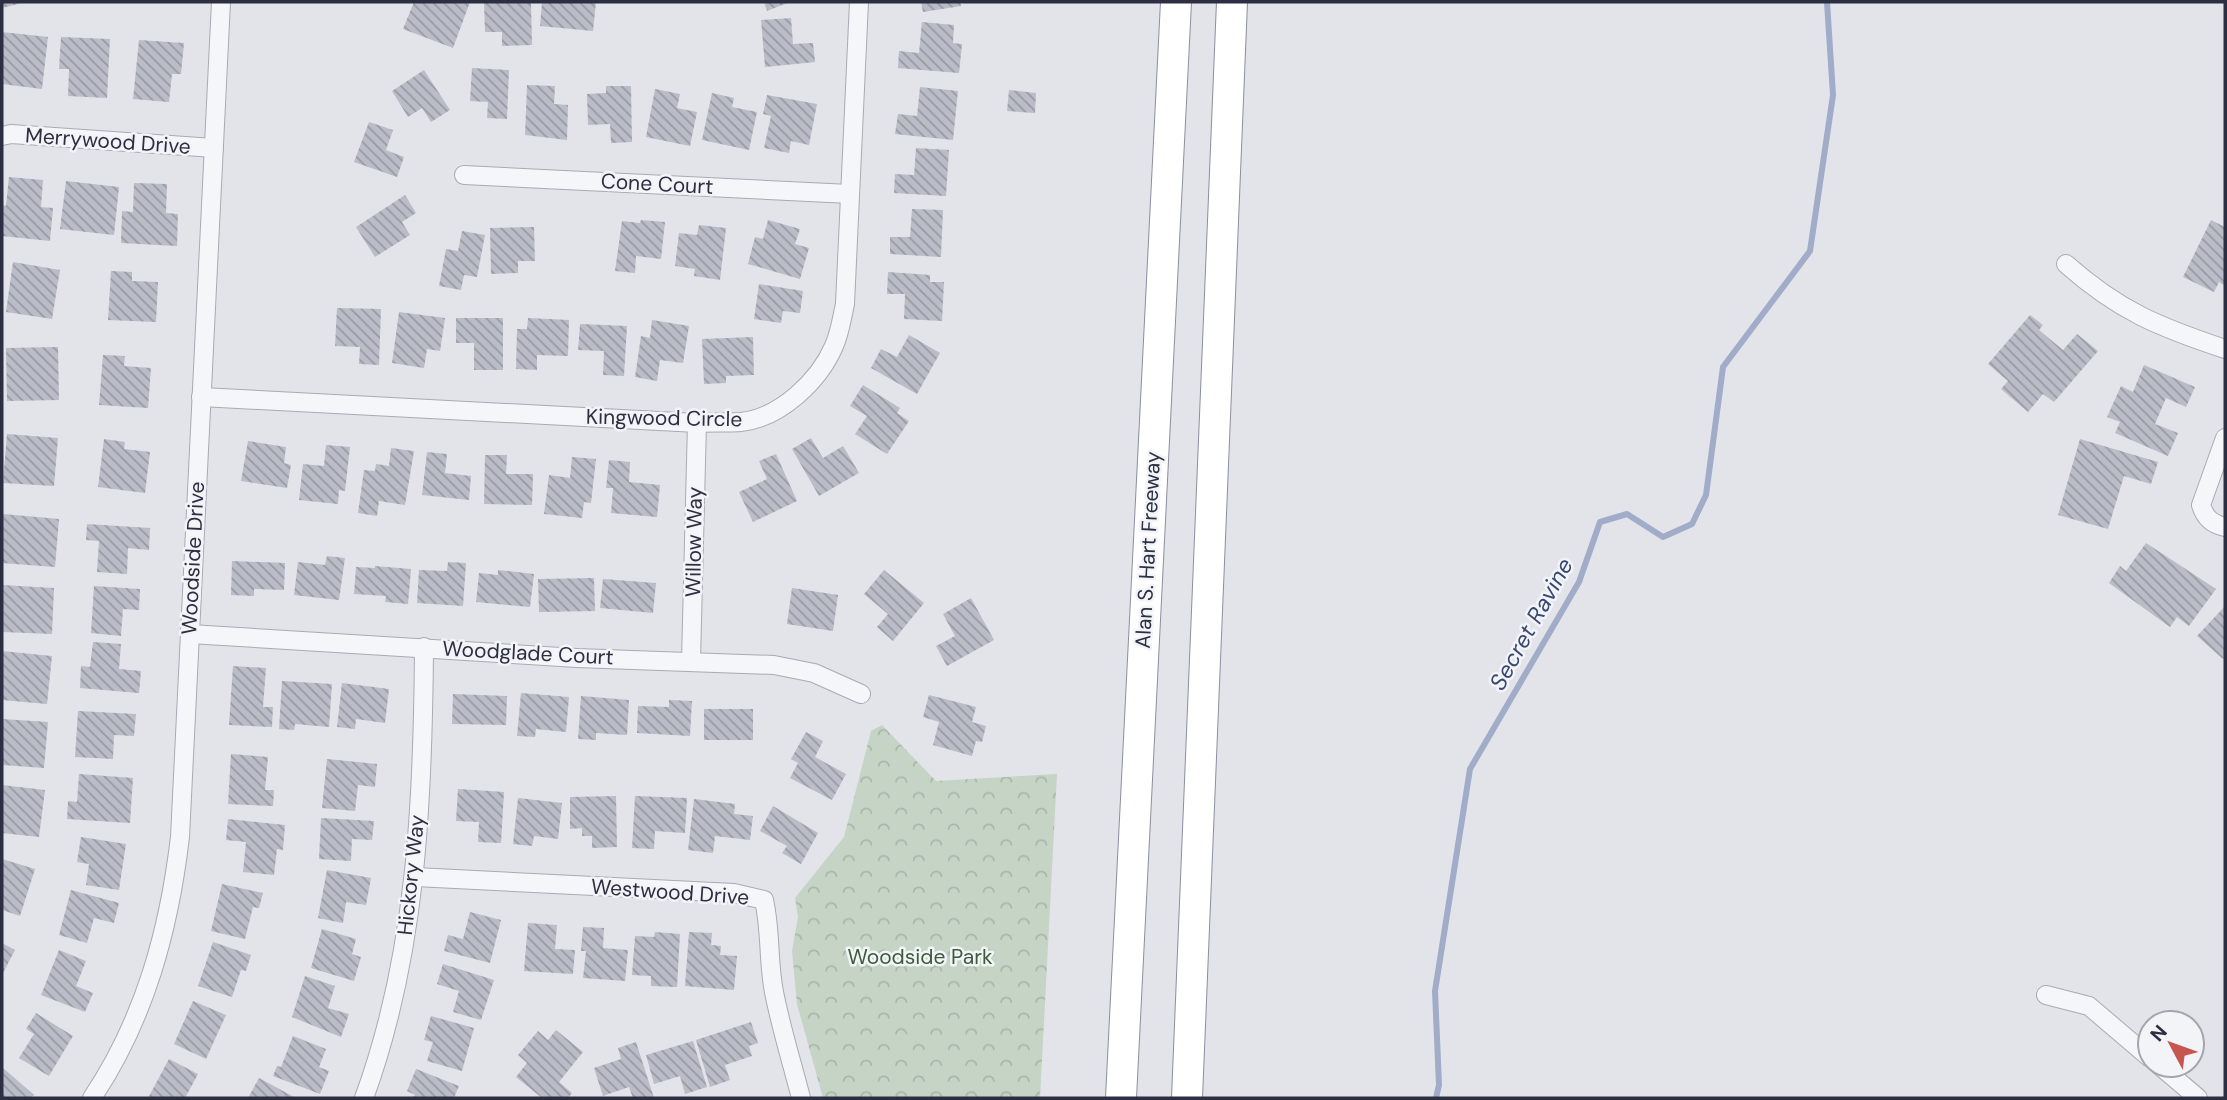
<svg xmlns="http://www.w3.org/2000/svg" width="2227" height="1100" viewBox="0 0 2227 1100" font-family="'DM Sans',sans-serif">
	<defs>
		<pattern id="park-crowns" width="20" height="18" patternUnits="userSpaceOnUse" patternTransform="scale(1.75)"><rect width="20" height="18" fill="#c5d4c4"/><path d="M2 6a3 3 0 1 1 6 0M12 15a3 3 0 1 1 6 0" fill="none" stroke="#a9b6aa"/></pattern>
		<pattern id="building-back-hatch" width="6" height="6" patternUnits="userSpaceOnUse" patternTransform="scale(1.75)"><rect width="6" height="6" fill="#babdc7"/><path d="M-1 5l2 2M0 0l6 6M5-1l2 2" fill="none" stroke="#979aa3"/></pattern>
	</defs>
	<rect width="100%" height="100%" fill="#e3e4ea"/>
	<polygon fill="url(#park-crowns)" points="882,725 936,781 1057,774 1040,1098 823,1098 797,1004 792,951 798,917 795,898 844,837 871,731"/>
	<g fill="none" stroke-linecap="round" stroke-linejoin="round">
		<polyline stroke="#a0acc8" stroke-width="6" points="1436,1098 1439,1085 1435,991 1470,769 1579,582 1600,522 1627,514 1663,537 1692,524 1706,495 1723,367 1810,251 1833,95 1827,2"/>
	</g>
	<g fill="url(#building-back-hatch)">
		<polygon points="2,2 22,2 22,3 2,8"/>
		<polygon points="414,2 470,2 453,48 403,29"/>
		<polygon points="484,2 531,2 532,45 502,46 502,32 485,32"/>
		<polygon points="542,2 596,2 593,31 540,26"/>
		<polygon points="764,2 790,2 767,11"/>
		<polygon points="921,2 960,2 961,6 923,12"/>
		<polygon points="791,18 793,44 813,43 815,62 765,67 761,20"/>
		<polygon points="922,22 954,25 953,43 962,44 959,73 898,68 899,51 919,53"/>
		<polygon points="2,32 48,37 42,89 2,84"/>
		<polygon points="61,37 110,39 107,98 68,96 69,69 59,69"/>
		<polygon points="139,40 184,43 181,74 172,74 169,102 133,99"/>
		<polygon points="472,68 509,70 507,119 487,118 488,102 470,101"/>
		<polygon points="424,70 450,110 431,122 422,108 408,117 392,91"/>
		<polygon points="527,85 555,86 554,104 568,105 567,140 525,135"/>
		<polygon points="606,86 631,86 632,142 611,143 610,124 588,125 587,94 606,93"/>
		<polygon points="920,87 958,91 953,140 895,134 898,114 917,116"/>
		<polygon points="655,89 680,94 677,108 697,112 690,146 646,137"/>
		<polygon points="1009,90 1036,93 1035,113 1007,111"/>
		<polygon points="712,93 734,98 732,107 757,112 749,150 702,140"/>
		<polygon points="767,95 817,104 809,145 791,141 789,153 764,148 771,116 763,114"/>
		<polygon points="369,122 393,130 386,150 404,157 397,177 354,162"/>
		<polygon points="916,148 949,150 946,196 894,193 895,174 914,175"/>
		<polygon points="9,177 43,180 41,207 53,208 50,241 2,236 2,205 6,206"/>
		<polygon points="66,181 119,187 114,235 60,229"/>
		<polygon points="134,183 167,184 166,213 178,214 177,246 121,243 122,211 133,212"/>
		<polygon points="405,195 416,213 402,222 410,235 375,257 356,227"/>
		<polygon points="912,209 943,210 941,257 890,254 890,237 910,237"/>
		<polygon points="641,220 665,222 661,259 636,256 635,273 615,271 622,221 640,223"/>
		<polygon points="768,220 800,229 795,244 809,248 800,279 748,264 755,237 763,239"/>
		<polygon points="2211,220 2225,227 2225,286 2219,282 2214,292 2183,277"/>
		<polygon points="699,225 726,228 720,280 694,276 695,269 675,266 679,233 697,235"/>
		<polygon points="534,227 535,261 518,261 518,273 491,274 490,228"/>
		<polygon points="462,231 485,235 477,277 464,275 461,290 439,286 446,249 458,251"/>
		<polygon points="13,262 60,270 52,319 6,312"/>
		<polygon points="111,271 132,272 132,281 158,282 156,322 108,320"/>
		<polygon points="888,272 930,275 930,282 944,282 942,321 904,319 905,294 887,294"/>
		<polygon points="759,284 803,291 800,313 783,311 781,323 754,319"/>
		<polygon points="337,308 381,309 379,365 359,364 360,347 335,346"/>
		<polygon points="399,312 445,318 440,351 427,349 424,368 392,363"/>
		<polygon points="2030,315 2043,325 2039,330 2063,350 2077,334 2098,351 2054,402 2043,394 2028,412 2001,389 2008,381 1988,364"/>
		<polygon points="456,318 503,318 503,370 474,370 474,343 456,343"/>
		<polygon points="528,318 569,320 568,356 537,355 537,370 516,369 517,329 527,329"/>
		<polygon points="652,320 689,326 683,363 660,360 657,381 635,377 641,336 650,338"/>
		<polygon points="580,324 627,326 624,376 603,375 604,351 578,350"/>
		<polygon points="909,335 940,353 917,394 871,368 881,349 897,357"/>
		<polygon points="753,337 754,375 726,376 726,383 704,384 702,339"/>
		<polygon points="58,347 59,400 7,401 6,348"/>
		<polygon points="103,355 125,356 124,366 151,368 148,408 99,405"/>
		<polygon points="2144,365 2195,387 2186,407 2166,398 2155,424 2178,433 2168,456 2115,433 2120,422 2107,417 2121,386 2133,392"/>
		<polygon points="863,385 900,408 897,413 909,421 887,454 855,434 867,416 850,406"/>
		<polygon points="7,434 58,438 54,486 3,483"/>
		<polygon points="811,438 823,458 843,446 859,473 819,496 792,449"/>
		<polygon points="104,439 125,442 124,449 150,452 145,493 98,487"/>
		<polygon points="2080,439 2158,462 2151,484 2124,476 2108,529 2058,515"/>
		<polygon points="248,441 286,447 284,463 291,465 287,488 241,481"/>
		<polygon points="326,445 350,447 345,491 339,490 338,504 299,500 303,464 324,466"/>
		<polygon points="391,448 414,451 405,505 379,501 377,516 358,513 364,470 375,471 376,464 389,466"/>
		<polygon points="427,452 447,454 445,473 471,476 469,500 422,495"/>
		<polygon points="776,454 797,501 753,522 739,492 767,479 759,461"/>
		<polygon points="485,455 507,455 506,474 533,474 532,505 484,504"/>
		<polygon points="572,457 596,459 591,503 584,502 582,518 544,514 549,475 570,478"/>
		<polygon points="609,460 630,462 629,482 660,485 657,517 611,513 613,488 606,488"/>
		<polygon points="3,514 59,519 55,567 2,563"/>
		<polygon points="87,524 150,528 149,550 128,548 127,574 97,572 99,541 86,540"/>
		<polygon points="2146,543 2216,589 2189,626 2177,617 2170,627 2109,583 2120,566 2126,571"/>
		<polygon points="327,556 345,558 339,600 294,595 298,562 325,565"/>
		<polygon points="232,561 285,563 284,590 254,589 254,596 231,595"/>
		<polygon points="448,562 466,563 463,606 417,603 419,570 447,571"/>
		<polygon points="375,566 411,569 408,604 385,602 386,596 354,594 356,567 375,568"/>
		<polygon points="498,570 534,574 530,607 476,602 479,573 498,575"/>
		<polygon points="884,570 924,603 893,641 877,627 888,614 864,594"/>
		<polygon points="594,578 595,611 539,612 538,579"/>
		<polygon points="603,579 656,583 653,613 600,608"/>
		<polygon points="2,585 54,588 52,634 2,632"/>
		<polygon points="94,586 140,589 139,610 123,609 121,636 91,633"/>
		<polygon points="792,588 838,595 833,631 787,624"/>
		<polygon points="971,598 994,640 947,666 936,646 955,636 943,614"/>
		<polygon points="2225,606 2225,656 2223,659 2197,636"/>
		<polygon points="93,642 121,644 119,669 141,671 139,693 80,688 81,666 90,667"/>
		<polygon points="2,651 52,656 47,704 2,700"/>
		<polygon points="233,666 266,668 263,707 273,707 272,727 229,725"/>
		<polygon points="282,681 332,684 329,727 295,724 294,730 279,729"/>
		<polygon points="342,683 389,689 385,723 356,719 355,729 337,727"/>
		<polygon points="521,693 569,697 566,732 536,729 535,737 517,736"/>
		<polygon points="453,694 507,696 506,725 452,724"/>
		<polygon points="929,695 976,707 972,722 986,726 982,742 976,741 972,756 933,745 939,722 923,717"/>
		<polygon points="581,696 629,700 627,735 596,733 596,740 578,739"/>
		<polygon points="669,700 692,701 690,736 637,733 638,706 669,707"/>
		<rect x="704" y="709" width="49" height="31"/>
		<polygon points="78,711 136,714 134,736 114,735 113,759 75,757"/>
		<polygon points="2,719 48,722 44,768 2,765"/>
		<polygon points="806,732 823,741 815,757 846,774 832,800 790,778 798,763 791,759"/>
		<polygon points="231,754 268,757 265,790 274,790 273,806 228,804"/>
		<polygon points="327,759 377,764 375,787 358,785 355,811 322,808"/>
		<polygon points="79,774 133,778 130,823 67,819 68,801 77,802"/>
		<polygon points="2,785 45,790 39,837 2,833"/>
		<polygon points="458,789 504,792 501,843 478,842 479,822 456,821"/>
		<polygon points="616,796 617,847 592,848 592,836 582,836 582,828 570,829 570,797"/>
		<polygon points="635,796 687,798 685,833 655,831 654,849 632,848"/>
		<polygon points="518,798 562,803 558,839 534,836 532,846 513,844"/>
		<polygon points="694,799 735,804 734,814 753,816 750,840 715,836 713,853 688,850"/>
		<polygon points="773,806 818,833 801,864 782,853 787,846 760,831"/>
		<polygon points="321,818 374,821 372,840 352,839 351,861 319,859"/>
		<polygon points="228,819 285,825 283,850 277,849 274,875 243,872 246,842 226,840"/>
		<polygon points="81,837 126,844 119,890 86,885 89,864 77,862"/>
		<polygon points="2,859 35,869 20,916 2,910"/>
		<polygon points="327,870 371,878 366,905 346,902 343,923 318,918"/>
		<polygon points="222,884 263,893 259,908 253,907 245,939 211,931"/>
		<polygon points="71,890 119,903 114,923 94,918 87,943 59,935"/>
		<polygon points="470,912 501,920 490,963 444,951 448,935 463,939"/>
		<polygon points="528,923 557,925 555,949 575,950 573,974 524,971"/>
		<polygon points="583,927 604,928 603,948 628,950 625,981 583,978 586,951 581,951"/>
		<polygon points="322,929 356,939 352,954 361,957 354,981 311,968"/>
		<polygon points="655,932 680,934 677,987 651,986 651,976 632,975 635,936 654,937"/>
		<polygon points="689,932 712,933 711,945 721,946 720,955 737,956 734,990 685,986"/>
		<polygon points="213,942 251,955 246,971 241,970 232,997 198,986"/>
		<polygon points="2,943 15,950 2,975"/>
		<polygon points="59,950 86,961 76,986 93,993 85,1012 41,995"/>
		<polygon points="443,964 494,980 481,1020 453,1012 459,991 437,984"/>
		<polygon points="305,976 335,986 328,1008 349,1014 341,1037 292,1017"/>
		<polygon points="193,1001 226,1015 206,1059 174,1044"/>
		<polygon points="36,1013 73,1036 49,1076 19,1058 34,1034 26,1029"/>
		<polygon points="431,1016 474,1028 462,1071 427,1061 433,1042 424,1040"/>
		<polygon points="751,1022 758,1043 749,1046 752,1056 725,1065 730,1080 710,1087 696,1040"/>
		<polygon points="556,1030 583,1052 559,1082 572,1093 568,1098 542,1098 516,1077 527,1063 518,1055 538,1031 548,1040"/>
		<polygon points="293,1036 326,1049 319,1067 329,1071 320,1094 273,1076 277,1066 281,1067"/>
		<polygon points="693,1041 707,1087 685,1094 680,1076 654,1084 646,1055"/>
		<polygon points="636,1042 654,1098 633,1098 629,1087 603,1096 594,1068 621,1059 618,1048"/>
		<polygon points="169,1059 198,1074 185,1098 148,1098"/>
		<polygon points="2,1067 34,1095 31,1098 2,1098"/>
		<polygon points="416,1069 459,1086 454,1098 413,1098 415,1095 407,1091"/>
		<polygon points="259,1078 296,1098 248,1098"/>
	</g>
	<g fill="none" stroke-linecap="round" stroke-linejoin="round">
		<g stroke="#a8aab4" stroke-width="20">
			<g id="minor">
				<polyline points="2,136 11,134 214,148"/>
				<polyline points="464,175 850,194"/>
				<path d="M2066,264C2119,311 2159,327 2225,349"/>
				<path d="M201,397L697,423C712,422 727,423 741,422C780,418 819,381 834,346C840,333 842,317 845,304L859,2"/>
				<path d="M2225,438L2201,505C2205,518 2212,524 2225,527"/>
				<polyline points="190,634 577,658 774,665 814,673 861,694"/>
				<polyline points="691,661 697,423"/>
				<path d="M415,877L734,893L764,900C771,931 768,962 774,992C781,1028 792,1063 801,1098"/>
				<polyline points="2046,995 2089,1006 2150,1058"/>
				<polyline points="2159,1065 2198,1098"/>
				<path d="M92,1098C145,1019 169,930 180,837L221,2"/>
				<path d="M364,1098C417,954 423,799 424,647"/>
			</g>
		</g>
		<g stroke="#8b8fa0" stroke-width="32">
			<g id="motorway">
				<polyline points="1121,1098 1176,2"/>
				<polyline points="1187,1098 1232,2"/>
			</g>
		</g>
		<use href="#minor" stroke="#f5f6f9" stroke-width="18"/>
		<use href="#motorway" stroke="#fff" stroke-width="30"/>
	</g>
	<g text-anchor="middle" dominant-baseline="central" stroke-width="5" stroke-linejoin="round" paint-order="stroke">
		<g font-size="21" fill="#2c2f41" stroke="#f2f4f8">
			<text transform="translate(108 141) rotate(4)">Merrywood Drive</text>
			<text transform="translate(657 184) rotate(3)">Cone Court</text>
			<text transform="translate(664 418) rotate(1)">Kingwood Circle</text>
			<text transform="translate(694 542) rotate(-89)">Willow Way</text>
			<text transform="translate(1148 550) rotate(-87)">Alan S. Hart Freeway</text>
			<text transform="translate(193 558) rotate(-87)">Woodside Drive</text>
			<text transform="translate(528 653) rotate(3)">Woodglade Court</text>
			<text transform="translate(411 875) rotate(-84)">Hickory Way</text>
			<text transform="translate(670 892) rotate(4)">Westwood Drive</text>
		</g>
		<g font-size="21" fill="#3a5c3a" stroke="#f2f4f8">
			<text x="920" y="957">Woodside Park</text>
		</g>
		<g font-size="23" font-style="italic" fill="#384773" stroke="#f2f4f8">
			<text transform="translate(1531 624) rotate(-61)">Secret Ravine</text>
		</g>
	</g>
	<rect width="2227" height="1100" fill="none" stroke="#2c2f41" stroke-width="7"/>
	<g transform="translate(2171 1044) rotate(311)"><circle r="33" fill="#f2f4f8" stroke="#a3a5af" stroke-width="2"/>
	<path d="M0-5L12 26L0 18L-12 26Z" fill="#c75550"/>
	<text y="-10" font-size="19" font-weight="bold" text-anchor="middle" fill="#2c2f41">N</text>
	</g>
</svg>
